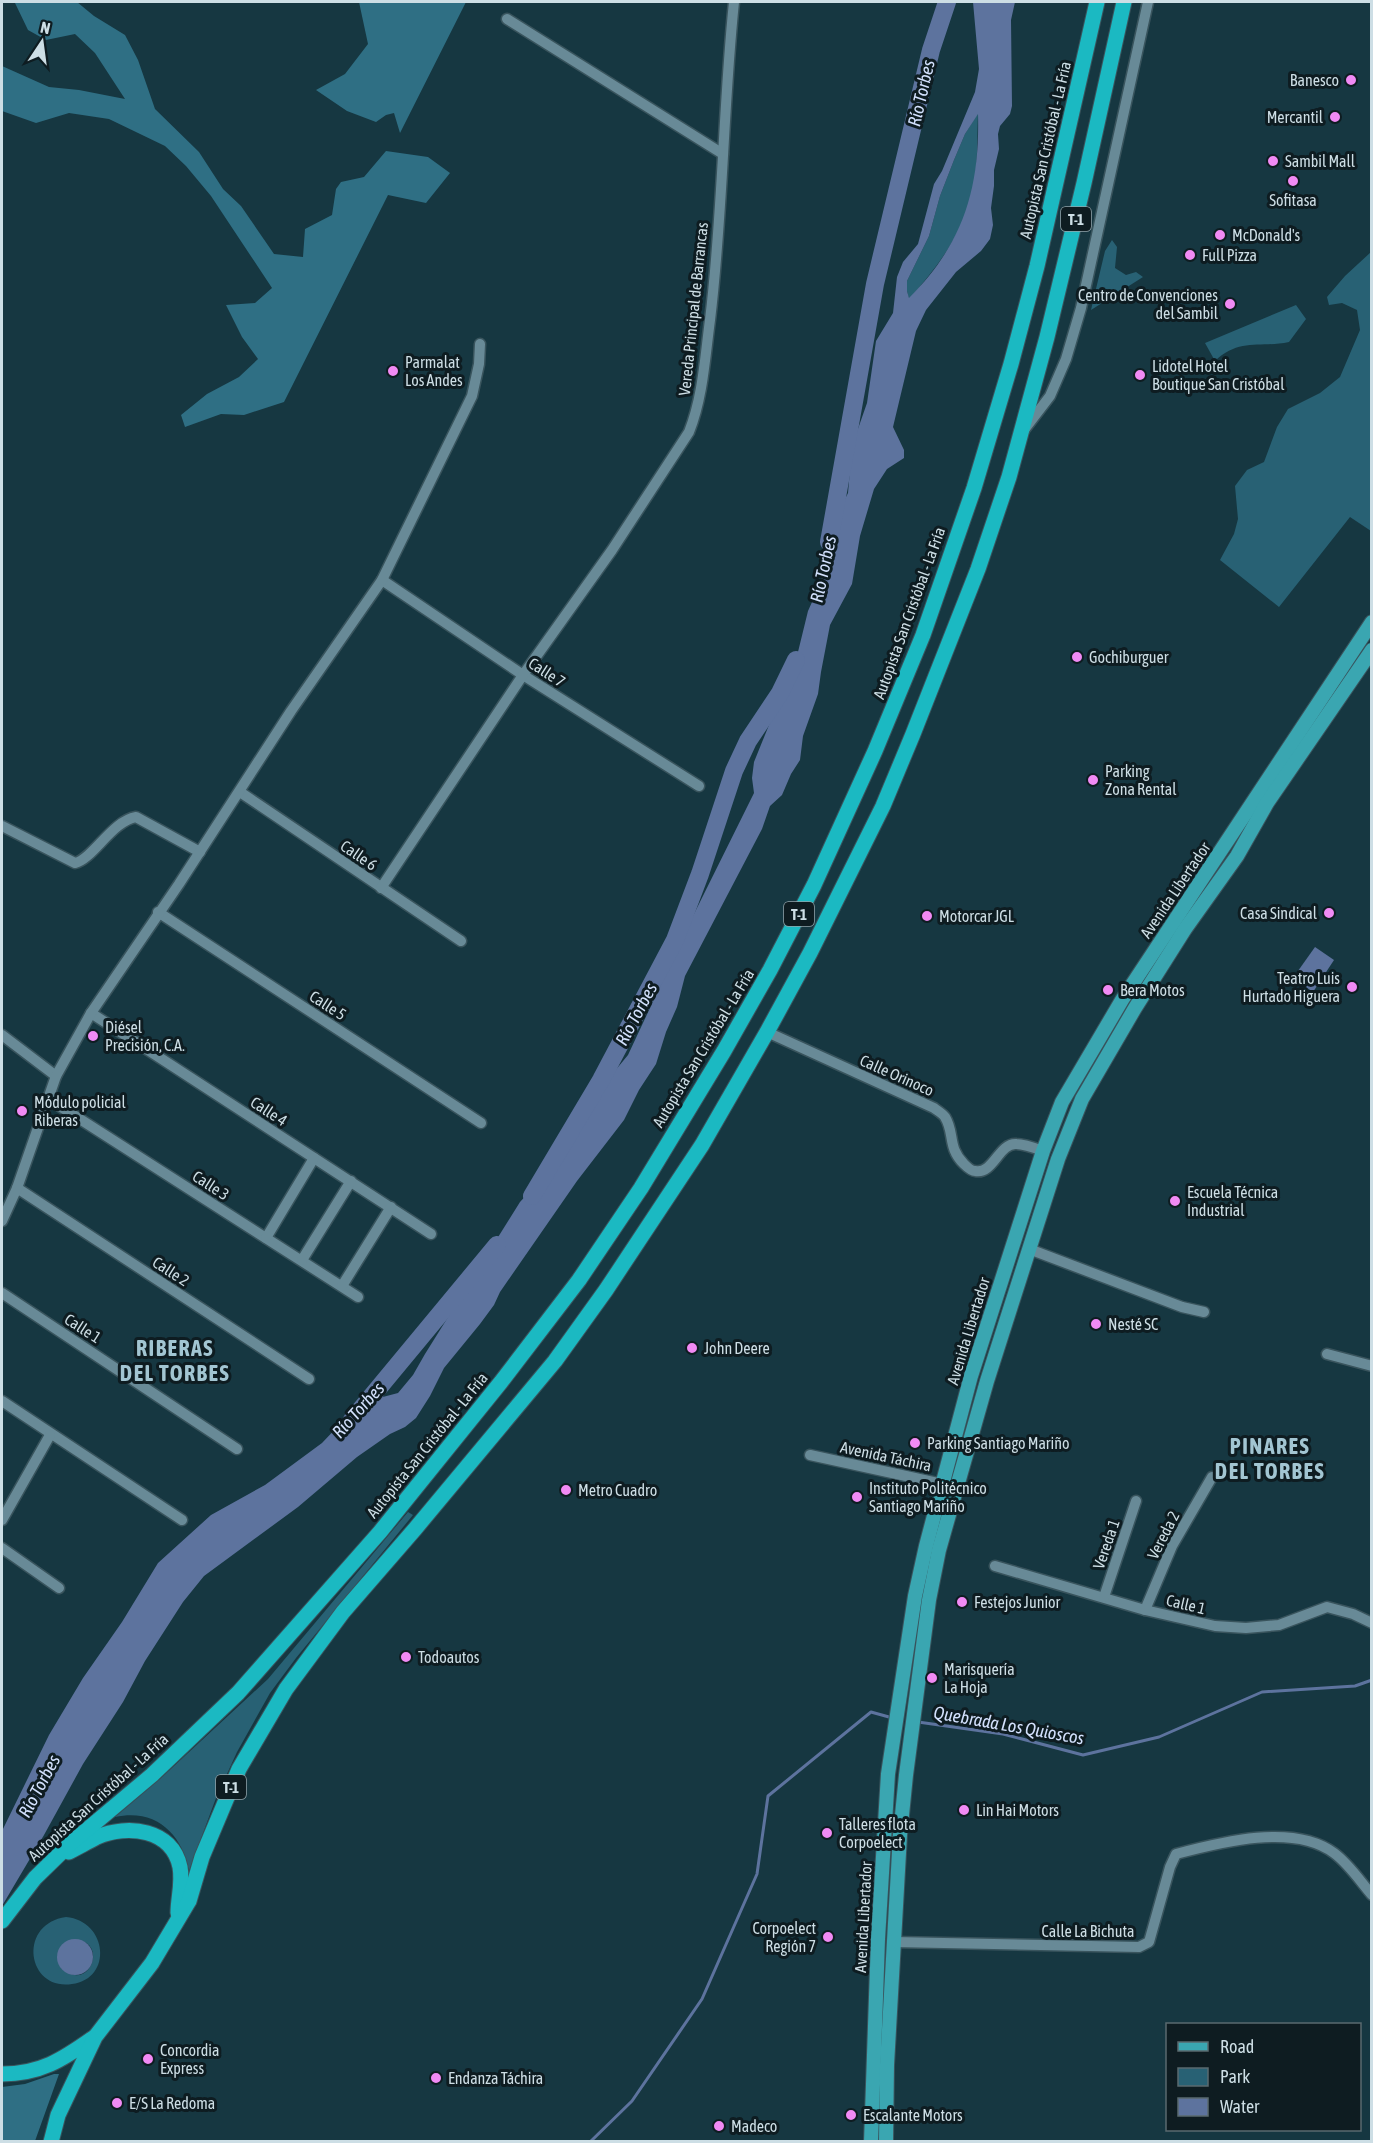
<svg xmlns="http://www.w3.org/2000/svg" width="1373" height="2143" viewBox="0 0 1373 2143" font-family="'Asap Condensed',sans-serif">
	<rect width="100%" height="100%" fill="#163741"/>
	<g fill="#286174" fill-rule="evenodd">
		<path d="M978,113C977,135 978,156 975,178C968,227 941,263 909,299L907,291V281L929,236L940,196L954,160L965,134Z"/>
		<polygon points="1112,240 1117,247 1115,268 1126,275 1136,272 1143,277 1091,310 1105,251"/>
		<polygon points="1371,252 1371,531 1350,517 1279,607 1220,560 1234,534 1238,519 1235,486 1247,470 1264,462 1277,427 1288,409 1320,393 1340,377 1360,330 1357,310 1342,303 1329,305 1327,297 1345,276"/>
		<path d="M1296,305L1306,319L1289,342C1260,348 1239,338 1215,361L1205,343Z"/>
		<path d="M408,1512L413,1515L296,1658L270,1693L237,1752L216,1798L189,1871C182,1833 155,1808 115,1817L161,1778L268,1679Z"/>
		<path d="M66,1917C108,1921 113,1979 72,1984C27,1991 17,1924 66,1917ZM72,1940C110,1937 91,1995 61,1968L63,1944Z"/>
	</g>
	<g fill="#2f6f84">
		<polygon points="16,2 77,2 94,16 125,35 138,60 155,109 199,152 223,189 241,206 274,254 303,257 305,229 332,215 336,189 341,182 364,177 386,151 428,157 450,173 426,203 388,195 284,402 244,415 221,414 185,427 181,415 207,394 239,377 258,359 242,337 226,305 255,303 272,288 211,196 186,166 165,146 109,119 69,113 36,123 2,111 2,66 49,87 79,90 125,99 95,53 75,34 46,40 28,30 15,3"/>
		<polygon points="359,2 466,2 400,133 394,113 386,115 376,122 347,111 316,90 345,74 368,44"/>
		<polygon points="54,2074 59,2074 35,2141 2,2141 2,2087 25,2084"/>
	</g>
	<g fill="#5d739e" fill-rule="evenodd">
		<path d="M973,2H1015L1011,20L1012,106L1010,114L1000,126L998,134L999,149L994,170V186L991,208L993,225L990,239L981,251L956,272L926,310L916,331L893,427L904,450V458L887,469L874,489L860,536L852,584L830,625L821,672L818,694L803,736L800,760L791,774L782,795L770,806L762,829L685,976L677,1007L666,1032L656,1064L639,1090L624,1120L577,1181L500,1292L494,1305L480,1324L444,1368L430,1396L416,1418L405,1427L390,1434L357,1457L298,1507L204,1576L183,1602L145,1661L123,1702L83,1764L44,1835L2,1906V1831L49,1735L83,1678L122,1622L158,1563L211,1515L265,1485L322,1443L360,1403L398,1393L413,1375L425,1354L520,1202L565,1153L595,1095L628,1055L692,918L754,793L752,778L754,762L797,656L808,611L821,582L830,529L848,493L852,446L867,403L876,341L893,313L897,277L903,262L918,244L934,184L942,171L975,92L979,69ZM978,114C980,189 963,244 909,298L907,291V281L929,236L940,196L954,160L965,134Z"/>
		<polygon points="1315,947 1334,960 1313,992 1293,978"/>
		<circle cx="75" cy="1957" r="18"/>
	</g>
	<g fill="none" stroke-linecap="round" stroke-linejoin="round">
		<g stroke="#5d739e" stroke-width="3">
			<polyline points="918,1722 1003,1734 1083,1755 1159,1737 1262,1692 1355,1686 1372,1680"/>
			<polyline points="590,2142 632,2101 702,1999 757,1874 768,1796 871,1712 889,1717"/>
		</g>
		<g stroke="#5d739e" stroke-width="18">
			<polyline points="829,542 875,284 931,50 947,2"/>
			<polyline points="532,1196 601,1080 675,940 700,874 734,771 748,741 780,693 796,660"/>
			<polyline points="352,1420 497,1245"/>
		</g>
		<g stroke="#39545d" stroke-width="13">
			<g id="minor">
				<polyline points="507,19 723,154"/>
				<polyline points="1024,430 1050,396 1066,359 1081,308 1148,2"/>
				<polyline points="382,580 523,675 699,786"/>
				<polyline points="240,792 461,941"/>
				<path d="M2,826L75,863C93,859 112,821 136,817L200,852"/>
				<path d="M381,888L523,675L612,550L689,432C703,397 705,357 710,320C723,214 723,107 734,2"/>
				<polyline points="158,912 481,1123"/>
				<polyline points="91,1013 431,1234"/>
				<path d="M767,1032L934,1108C938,1111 943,1114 945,1117C955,1133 947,1147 964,1164C967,1167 971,1171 975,1171C993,1175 999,1143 1016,1144C1024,1144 1035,1148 1043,1151"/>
				<polyline points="2,1035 56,1076"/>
				<polyline points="47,1098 358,1297"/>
				<polyline points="17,1188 309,1379"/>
				<polyline points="2,1221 17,1188 56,1076 91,1013 179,884 291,711 382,580 472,396 479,364 480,344"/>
				<polyline points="266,1238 314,1158"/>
				<polyline points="1029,1249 1182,1307 1204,1312"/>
				<polyline points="302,1260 351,1181"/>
				<polyline points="342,1286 391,1207"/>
				<polyline points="2,1293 237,1449"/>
				<polyline points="1327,1354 1372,1366"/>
				<polyline points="2,1401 182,1520"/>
				<polyline points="810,1455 947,1485"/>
				<polyline points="2,1520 50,1435"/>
				<polyline points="2,1548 59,1588"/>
				<polyline points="995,1566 1145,1610 1215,1626 1246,1628 1279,1625 1327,1607 1353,1614 1372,1623"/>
				<polyline points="1104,1597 1136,1501"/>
				<polyline points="1145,1610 1172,1546 1212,1477"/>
				<path d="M894,1942L1139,1947L1149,1942L1170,1867L1176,1854C1221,1842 1294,1823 1334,1853C1349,1864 1360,1881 1372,1895"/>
			</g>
		</g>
		<g stroke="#39545d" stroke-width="16">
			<g id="major">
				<polyline points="871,2142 878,1939 888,1774 915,1596 926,1546 971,1376 1043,1151 1062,1102 1122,1000 1372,622"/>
				<polyline points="886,2142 887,2065 900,1835 906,1775 929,1600 939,1550 987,1381 1058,1159 1082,1099 1135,1008 1185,929 1237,856 1267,803 1372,650"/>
			</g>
		</g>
		<g stroke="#39545d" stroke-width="17">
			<g id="highway">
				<path d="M69,1852C78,1847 88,1842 97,1837C128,1824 172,1829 180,1867C183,1883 178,1898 178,1913"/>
				<polyline points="2,1921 35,1878 71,1843 152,1775 238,1693 380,1532 501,1382 579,1280 641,1188 724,1051 770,970 814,885 875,751 923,635 974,488 1011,364 1037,266 1097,2"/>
				<path d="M2,2074C40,2074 62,2060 93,2038"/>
				<polyline points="51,2142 58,2115 95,2037 152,1963 189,1901 202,1857 239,1769 286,1689 343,1612 415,1529 555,1361 606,1290 702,1145 767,1032 810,953 883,806 913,734 978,569 1009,477 1047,337 1084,183 1124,2"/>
			</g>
		</g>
		<use href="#minor" stroke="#688a97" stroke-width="10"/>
		<use href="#major" stroke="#3aa6b1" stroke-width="14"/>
		<use href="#highway" stroke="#1bb9c2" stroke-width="15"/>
	</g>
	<g fill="#f18af4" stroke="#0e1c21" stroke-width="2">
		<circle cx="1351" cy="80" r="6"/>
		<circle cx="1335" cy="117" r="6"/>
		<circle cx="1273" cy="161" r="6"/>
		<circle cx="1293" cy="181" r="6"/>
		<circle cx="1220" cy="235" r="6"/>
		<circle cx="1190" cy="255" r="6"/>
		<circle cx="1230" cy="304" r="6"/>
		<circle cx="393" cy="371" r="6"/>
		<circle cx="1140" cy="375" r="6"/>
		<circle cx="1077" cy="657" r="6"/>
		<circle cx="1093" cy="780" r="6"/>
		<circle cx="1329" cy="913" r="6"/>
		<circle cx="927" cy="916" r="6"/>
		<circle cx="1352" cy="987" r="6"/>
		<circle cx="1108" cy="990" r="6"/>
		<circle cx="93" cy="1036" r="6"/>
		<circle cx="22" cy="1111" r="6"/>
		<circle cx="1175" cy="1201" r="6"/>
		<circle cx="1096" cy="1324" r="6"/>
		<circle cx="692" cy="1348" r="6"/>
		<circle cx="915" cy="1443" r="6"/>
		<circle cx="566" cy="1490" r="6"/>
		<circle cx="857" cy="1497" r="6"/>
		<circle cx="962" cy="1602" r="6"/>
		<circle cx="406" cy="1657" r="6"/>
		<circle cx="932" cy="1678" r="6"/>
		<circle cx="964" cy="1810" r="6"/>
		<circle cx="827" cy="1833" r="6"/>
		<circle cx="828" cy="1937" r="6"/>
		<circle cx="148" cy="2059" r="6"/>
		<circle cx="436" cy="2078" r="6"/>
		<circle cx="117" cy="2103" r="6"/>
		<circle cx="851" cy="2115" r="6"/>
		<circle cx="719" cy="2126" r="6"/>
	</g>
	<g text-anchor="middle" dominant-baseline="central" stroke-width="6" stroke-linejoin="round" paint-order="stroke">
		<g fill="#0e1c21" stroke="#94a4aa" stroke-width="1.5">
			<rect x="1061" y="207" width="30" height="24" rx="4.5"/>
			<rect x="784" y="902" width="30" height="24" rx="4.5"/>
			<rect x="216" y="1775" width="30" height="24" rx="4.5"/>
		</g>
		<g font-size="15" font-weight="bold" fill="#cddee5">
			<text x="1076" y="219">T-1</text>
			<text x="799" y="914">T-1</text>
			<text x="231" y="1787">T-1</text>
		</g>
		<g font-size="16" fill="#cddee5" stroke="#0e1c21" text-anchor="start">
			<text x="1339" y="80" text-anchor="end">Banesco</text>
			<text x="1323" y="117" text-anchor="end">Mercantil</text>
			<text x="1285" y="161">Sambil Mall</text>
			<text x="1293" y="200" text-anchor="middle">Sofitasa</text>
			<text x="1232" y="235">McDonald's</text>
			<text x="1202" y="255">Full Pizza</text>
			<text x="1218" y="295" text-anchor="end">Centro de Convenciones<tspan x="1218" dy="18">del Sambil</tspan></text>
			<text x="405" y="362">Parmalat<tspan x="405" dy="18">Los Andes</tspan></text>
			<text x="1152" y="366">Lidotel Hotel<tspan x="1152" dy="18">Boutique San Cristóbal</tspan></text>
			<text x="1089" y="657">Gochiburguer</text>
			<text x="1105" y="771">Parking<tspan x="1105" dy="18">Zona Rental</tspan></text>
			<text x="1317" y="913" text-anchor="end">Casa Sindical</text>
			<text x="939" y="916">Motorcar JGL</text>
			<text x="1340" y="978" text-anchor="end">Teatro Luis<tspan x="1340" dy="18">Hurtado Higuera</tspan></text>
			<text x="1120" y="990">Bera Motos</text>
			<text x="105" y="1027">Diésel<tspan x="105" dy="18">Precisión, C.A.</tspan></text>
			<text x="34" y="1102">Módulo policial<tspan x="34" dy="18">Riberas</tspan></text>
			<text x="1187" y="1192">Escuela Técnica<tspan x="1187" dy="18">Industrial</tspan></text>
			<text x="1108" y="1324">Nesté SC</text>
			<text x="704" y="1348">John Deere</text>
			<text x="927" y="1443">Parking Santiago Mariño</text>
			<text x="869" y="1488">Instituto Politécnico<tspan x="869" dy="18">Santiago Mariño</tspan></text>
			<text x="578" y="1490">Metro Cuadro</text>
			<text x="974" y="1602">Festejos Junior</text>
			<text x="418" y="1657">Todoautos</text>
			<text x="944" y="1669">Marisquería<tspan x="944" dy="18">La Hoja</tspan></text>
			<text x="976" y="1810">Lin Hai Motors</text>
			<text x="839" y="1824">Talleres flota<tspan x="839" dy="18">Corpoelect</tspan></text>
			<text x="816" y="1928" text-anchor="end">Corpoelect<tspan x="816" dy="18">Región 7</tspan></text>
			<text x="160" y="2050">Concordia<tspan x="160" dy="18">Express</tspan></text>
			<text x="448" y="2078">Endanza Táchira</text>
			<text x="129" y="2103">E/S La Redoma</text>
			<text x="863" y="2115">Escalante Motors</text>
			<text x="731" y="2126">Madeco</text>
		</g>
		<g font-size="16" fill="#cddee5" stroke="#0e1c21">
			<text transform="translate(1045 150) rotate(-77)">Autopista San Cristóbal - La Fría</text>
			<text transform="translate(693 309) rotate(-84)">Vereda Principal de Barrancas</text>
			<text transform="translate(909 613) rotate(-70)">Autopista San Cristóbal - La Fría</text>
			<text transform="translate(547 672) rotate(33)">Calle 7</text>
			<text transform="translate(359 855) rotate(34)">Calle 6</text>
			<text transform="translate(1175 890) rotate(-56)">Avenida Libertador</text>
			<text transform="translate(328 1005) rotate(33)">Calle 5</text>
			<text transform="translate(703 1048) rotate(-59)">Autopista San Cristóbal - La Fría</text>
			<text transform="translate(897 1075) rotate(24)">Calle Orinoco</text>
			<text transform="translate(269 1111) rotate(33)">Calle 4</text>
			<text transform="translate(211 1185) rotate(33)">Calle 3</text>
			<text transform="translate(171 1271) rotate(33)">Calle 2</text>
			<text transform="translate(83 1328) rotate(33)">Calle 1</text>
			<text transform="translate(968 1331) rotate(-73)">Avenida Libertador</text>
			<text transform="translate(427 1445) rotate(-51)">Autopista San Cristóbal - La Fría</text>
			<text transform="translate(886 1456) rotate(12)">Avenida Táchira</text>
			<text transform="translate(1163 1535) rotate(-63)">Vereda 2</text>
			<text transform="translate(1106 1544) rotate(-71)">Vereda 1</text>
			<text transform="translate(1186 1604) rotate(13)">Calle 1</text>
			<text transform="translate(98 1797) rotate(-42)">Autopista San Cristóbal - La Fría</text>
			<text transform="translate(863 1917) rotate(-87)">Avenida Libertador</text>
			<text x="1088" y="1931">Calle La Bichuta</text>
		</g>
		<g font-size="18" font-style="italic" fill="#d3e1fd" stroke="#0e1c21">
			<text transform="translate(921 93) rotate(-77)">Río Torbes</text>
			<text transform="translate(823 569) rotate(-78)">Río Torbes</text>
			<text transform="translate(636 1014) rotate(-62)">Río Torbes</text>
			<text transform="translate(358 1410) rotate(-48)">Río Torbes</text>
			<text transform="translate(1009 1725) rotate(10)">Quebrada Los Quioscos</text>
			<text transform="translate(39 1786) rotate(-62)">Río Torbes</text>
		</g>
		<g font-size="22" font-weight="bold" letter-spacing="1.5" fill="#a2c5d2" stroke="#0e1c21">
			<text x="175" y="1348">RIBERAS<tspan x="175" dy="25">DEL TORBES</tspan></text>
			<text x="1270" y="1446">PINARES<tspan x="1270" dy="25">DEL TORBES</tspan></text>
		</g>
	</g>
	<rect width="1373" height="2143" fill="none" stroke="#cddee5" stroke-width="6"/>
	<rect x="1166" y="2023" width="195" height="108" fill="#0e1c21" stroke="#5a6a6f" stroke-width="1.5"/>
	<rect x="1178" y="2042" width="30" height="9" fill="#3aa6b1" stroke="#5a6a6f" stroke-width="1.5"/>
	<text x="1220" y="2053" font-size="18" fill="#cddee5">Road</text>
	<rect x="1178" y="2068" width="30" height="18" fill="#286174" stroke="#5a6a6f" stroke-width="1.5"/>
	<text x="1220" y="2083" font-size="18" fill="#cddee5">Park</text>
	<rect x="1178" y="2098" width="30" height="18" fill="#5d739e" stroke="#5a6a6f" stroke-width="1.5"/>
	<text x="1220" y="2113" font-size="18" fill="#cddee5">Water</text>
	<g transform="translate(42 42) rotate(13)" stroke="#0e1c21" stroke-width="4.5" paint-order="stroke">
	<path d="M0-4.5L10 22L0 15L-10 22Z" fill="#cddee5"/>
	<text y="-9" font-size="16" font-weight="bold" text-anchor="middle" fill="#cddee5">N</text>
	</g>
</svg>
